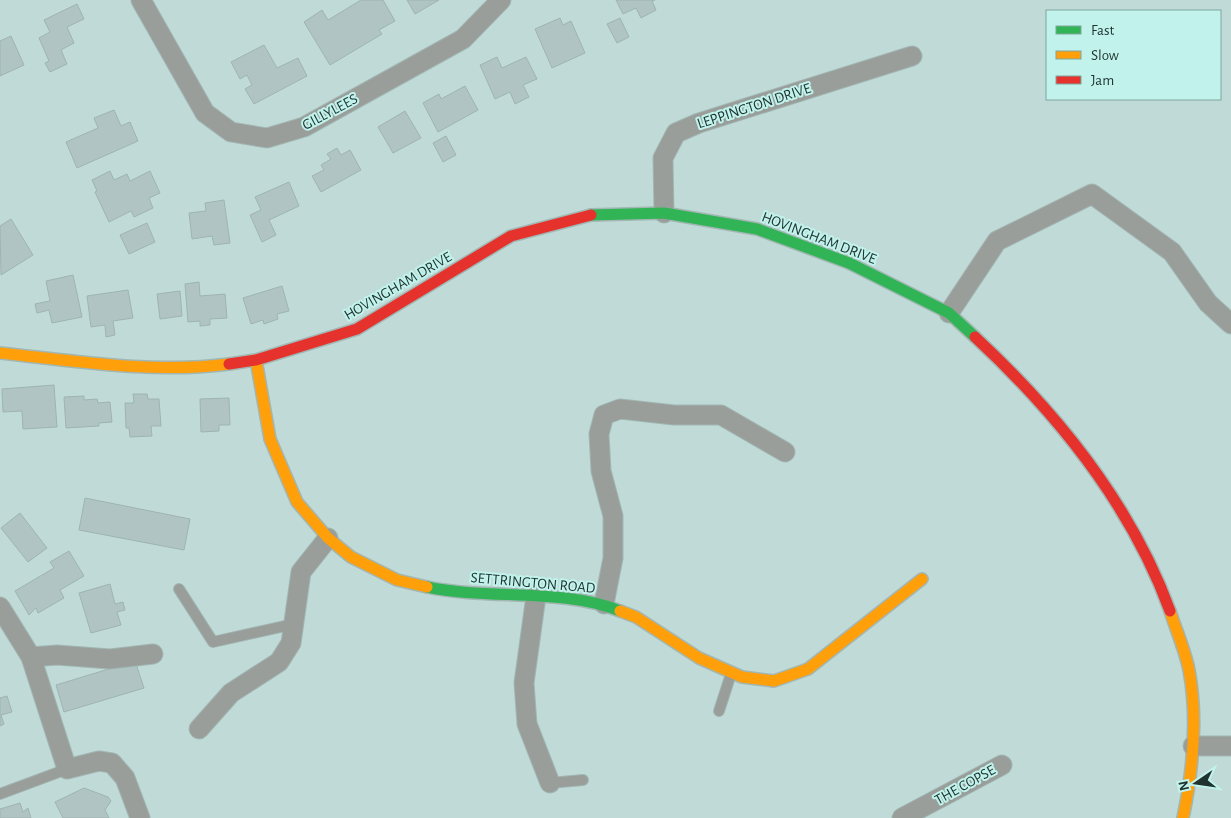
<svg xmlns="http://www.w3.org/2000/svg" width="1231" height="818" viewBox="0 0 1231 818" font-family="'Alegreya Sans',sans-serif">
	<rect width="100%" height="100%" fill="#c0dbd7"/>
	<g fill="#afc4c3" stroke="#9eb3b3">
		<polygon points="361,0 383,0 395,21 379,30 382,34 330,65 304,22 322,10 328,20"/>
		<polygon points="407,0 439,0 415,14"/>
		<polygon points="616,0 655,0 652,1 656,10 641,18 636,8 623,14"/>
		<polygon points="77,4 84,19 67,27 74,43 61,50 67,64 50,72 45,63 49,61 39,38 50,32 44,20"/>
		<polygon points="560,18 563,25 571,21 585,53 552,68 535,29"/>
		<polygon points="620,18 629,37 617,43 607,24"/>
		<polygon points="11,36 24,65 0,76 0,41"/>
		<polygon points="264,45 277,68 298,58 307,76 254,104 245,89 252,85 247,75 240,79 231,62"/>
		<polygon points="497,57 502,68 526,57 537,79 523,85 529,97 515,104 510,92 495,99 480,65"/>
		<polygon points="465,86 478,110 438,132 423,103 439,94 441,99"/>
		<polygon points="114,110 121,126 130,122 138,141 77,168 66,142 98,128 94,118"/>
		<polygon points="405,111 421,138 393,153 378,127"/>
		<polygon points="446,136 456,155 443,162 433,143"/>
		<polygon points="337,148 341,155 350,150 361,170 321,192 312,176 324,170 321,165 331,159 327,154"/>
		<polygon points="110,171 114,180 127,174 130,181 150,171 160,193 149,198 153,208 134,217 131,211 109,222 95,192 97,191 92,180"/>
		<polygon points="289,182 299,206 269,220 276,235 262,242 250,215 261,210 255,197"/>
		<polygon points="224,200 230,243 214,245 212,236 192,239 189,213 206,211 205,203"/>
		<polygon points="11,219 33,255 1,275 0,226"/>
		<polygon points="147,223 155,242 129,254 120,235"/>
		<polygon points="73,275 82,317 52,323 49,310 37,313 35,304 50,301 46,281"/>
		<polygon points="199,282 200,296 225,294 227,318 210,319 210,325 200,326 200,321 188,322 185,284"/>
		<polygon points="282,286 289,311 277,314 278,319 264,324 263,320 251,324 243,298"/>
		<polygon points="128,290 133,318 113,321 115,335 106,337 105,325 91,327 87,296"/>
		<polygon points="180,291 182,316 160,319 157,294"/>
		<polygon points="54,385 57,427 23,429 22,411 3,412 2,389"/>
		<polygon points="133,394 147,394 148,399 159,399 161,426 151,426 152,436 130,437 129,428 126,428 125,403 134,403"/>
		<polygon points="84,396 84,400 97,399 98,403 110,402 112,422 99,423 99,426 66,428 64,397"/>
		<polygon points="229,398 230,425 219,425 219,431 201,432 200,399"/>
		<polygon points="85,498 190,519 184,550 79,530"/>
		<polygon points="20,513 47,548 28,562 1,528"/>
		<polygon points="69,551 84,576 60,590 64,598 38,613 36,608 29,615 15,591 54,568 50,562"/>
		<polygon points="110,584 115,604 123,602 125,610 117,612 121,625 91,633 79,593"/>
		<polygon points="135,661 144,688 64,712 56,685"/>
		<polygon points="7,696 12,712 1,715 4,724 0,726 0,698"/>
		<polygon points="84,788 108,797 111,801 105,810 109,818 63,818 55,802"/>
		<polygon points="20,803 23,812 28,808 31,818 0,818 0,809"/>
	</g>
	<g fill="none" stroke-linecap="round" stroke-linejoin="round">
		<g stroke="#a2b7b4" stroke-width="12">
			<g id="lane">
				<polyline points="179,589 213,642 294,624"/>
				<polyline points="719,711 731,674"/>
				<polyline points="550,783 583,780"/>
				<polyline points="0,794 67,769"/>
			</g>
		</g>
		<g stroke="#a2b7b4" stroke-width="21">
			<g id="street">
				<polyline points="141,0 205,113 231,132 267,138 304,127 463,39 501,0"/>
				<polyline points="664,213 663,158 676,133 699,123 912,56"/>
				<polyline points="949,313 997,241 1092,194 1172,252 1208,303 1231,324"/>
				<polyline points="536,596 524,683 527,724 550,783"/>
				<polyline points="604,604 613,558 613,516 601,471 599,434 604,415 620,409 674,415 721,415 785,452"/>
				<polyline points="0,607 31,657 57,655 110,659 153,654"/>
				<polyline points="31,657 67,769 99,761 112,763 125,778 140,818"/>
				<polyline points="199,729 231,693 279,662 291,643 301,572 328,538"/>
				<polyline points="1193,746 1231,746"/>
				<polyline points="902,818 1002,765"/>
			</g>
		</g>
		<g stroke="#a2b7b4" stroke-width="14">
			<g id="fast">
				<polyline points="591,215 664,213 757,229 849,263 949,313 975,337"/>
				<path d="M427,587C488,600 564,588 620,611"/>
			</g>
		</g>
		<g stroke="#a2b7b4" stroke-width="14">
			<g id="slow">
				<path d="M0,353C75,361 154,374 229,364"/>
				<polyline points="256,360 270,439 297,502 328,538 351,557 397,580 427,587"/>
				<polyline points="620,611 636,617 699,658 742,677 774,681 808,669 922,579"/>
				<path d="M1170,611C1176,630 1185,650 1189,670C1198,718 1193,770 1183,818"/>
			</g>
		</g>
		<g stroke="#a2b7b4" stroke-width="14">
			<g id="jam">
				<path d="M975,337C1058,414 1131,504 1170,611"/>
				<polyline points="229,364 256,360 357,329 511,236 591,215"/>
			</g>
		</g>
		<use href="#lane" stroke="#999e9a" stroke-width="10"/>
		<use href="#street" stroke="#999e9a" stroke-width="19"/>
		<use href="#fast" stroke="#30b455" stroke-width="11"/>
		<use href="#slow" stroke="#ff9f0a" stroke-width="11"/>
		<use href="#jam" stroke="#e5322d" stroke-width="11"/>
	</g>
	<g text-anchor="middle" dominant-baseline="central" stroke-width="4" stroke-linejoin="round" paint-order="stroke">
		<g font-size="15" fill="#1e322f" stroke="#c1f3ec">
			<text transform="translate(754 106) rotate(-18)">LEPPINGTON DRIVE</text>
			<text transform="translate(330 112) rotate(-28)">GILLYLEES</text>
			<text transform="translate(819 238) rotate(21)">HOVINGHAM DRIVE</text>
			<text transform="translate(398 286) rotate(-30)">HOVINGHAM DRIVE</text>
			<text transform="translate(533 583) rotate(5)">SETTRINGTON ROAD</text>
			<text transform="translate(965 785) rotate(-29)">THE COPSE</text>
		</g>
	</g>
	<rect x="1046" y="10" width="175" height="90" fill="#c1f3ec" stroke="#80a6a0"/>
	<rect x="1056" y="26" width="25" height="8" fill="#30b455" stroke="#80a6a0"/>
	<text x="1091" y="35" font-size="15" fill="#1e322f">Fast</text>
	<rect x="1056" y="51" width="25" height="8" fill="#ff9f0a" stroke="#80a6a0"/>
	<text x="1091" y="60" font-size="15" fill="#1e322f">Slow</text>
	<rect x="1056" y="76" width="25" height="8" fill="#e5322d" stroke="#80a6a0"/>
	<text x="1091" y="85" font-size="15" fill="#1e322f">Jam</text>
	<g transform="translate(1196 783) rotate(257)" stroke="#c1f3ec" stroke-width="4" paint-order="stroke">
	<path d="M0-4L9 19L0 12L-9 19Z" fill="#1e322f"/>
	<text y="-8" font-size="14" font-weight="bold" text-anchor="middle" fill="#1e322f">N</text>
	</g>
</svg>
